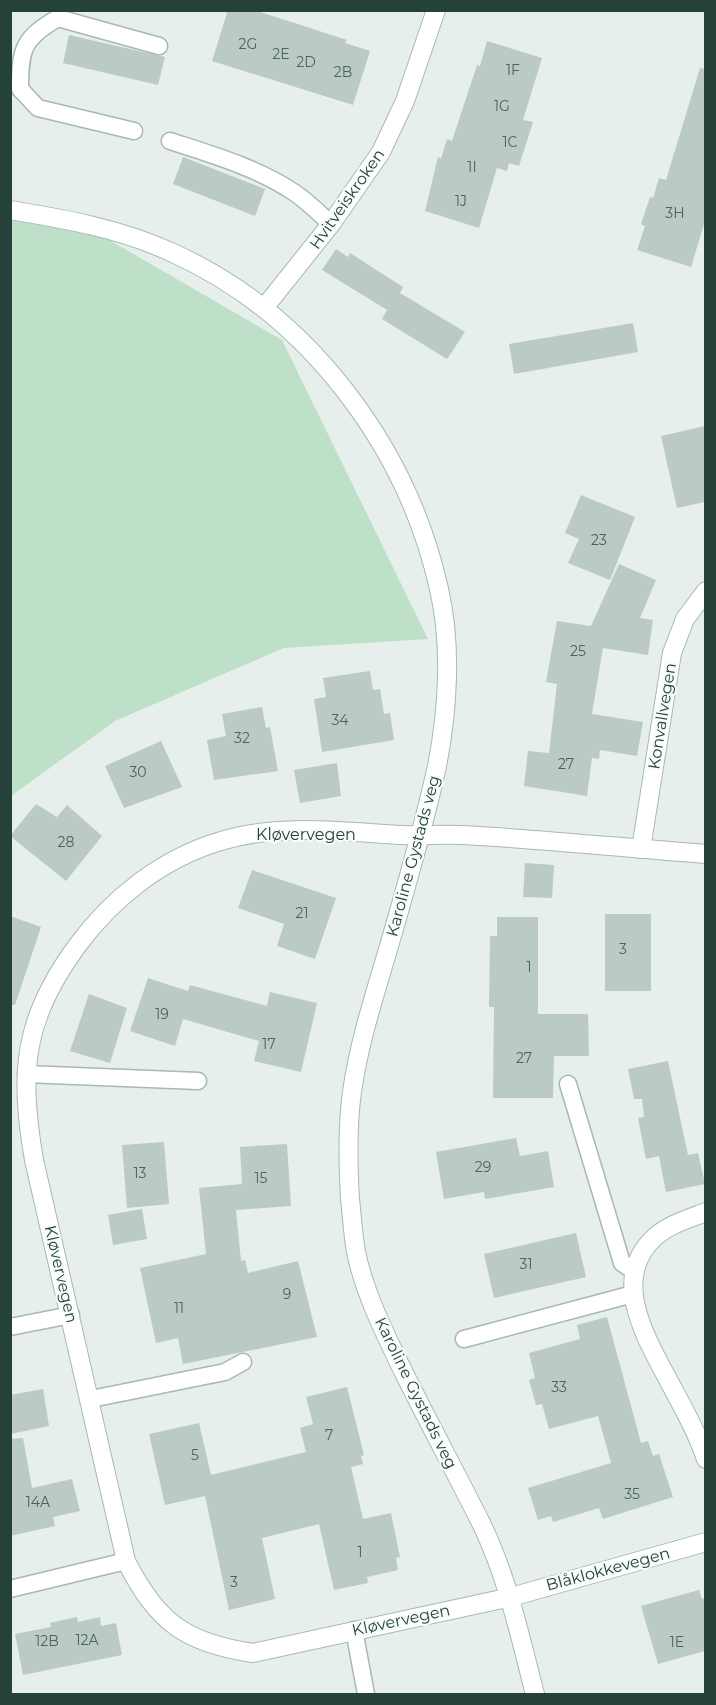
<svg xmlns="http://www.w3.org/2000/svg" width="716" height="1705" viewBox="0 0 716 1705" font-family="Montserrat,sans-serif">
	<rect width="100%" height="100%" fill="#e6efeb"/>
	<polygon fill="#bfe0c8" points="11,205 73,219 282,340 428,639 284,648 115,721 11,796"/>
	<g fill="#bbcac4">
		<polygon points="228,10 254,10 347,40 345,43 370,51 353,105 212,61"/>
		<polygon points="69,35 165,57 158,85 63,63"/>
		<polygon points="487,41 542,58 523,120 533,122 519,166 509,163 507,171 497,168 479,228 425,211 438,157 441,159 447,139 452,141 477,65 480,66"/>
		<polygon points="700,68 705,69 705,221 691,267 637,250 645,226 641,224 650,197 653,198 659,178 666,180"/>
		<polygon points="183,157 265,189 255,216 173,184"/>
		<polygon points="336,249 348,257 350,253 403,287 400,293 465,332 447,359 382,319 387,310 322,270"/>
		<polygon points="633,323 638,352 514,374 509,344"/>
		<polygon points="705,426 705,502 677,508 661,436"/>
		<polygon points="581,495 635,517 610,580 568,563 579,539 565,533"/>
		<polygon points="619,564 656,580 640,618 653,620 648,655 603,648 592,714 643,722 637,756 600,750 599,759 592,758 587,796 524,786 528,751 549,753 557,684 546,682 557,621 591,626"/>
		<polygon points="370,671 373,690 380,689 384,714 390,713 394,740 322,752 314,699 326,697 323,678"/>
		<polygon points="262,707 266,728 270,727 278,771 214,780 207,740 226,736 222,714"/>
		<polygon points="161,741 182,787 124,808 105,766"/>
		<polygon points="337,763 341,796 300,803 294,770"/>
		<polygon points="36,804 57,817 67,805 102,836 66,881 10,836"/>
		<polygon points="525,863 554,865 552,898 523,897"/>
		<polygon points="252,870 336,898 315,959 277,946 284,924 238,908"/>
		<rect x="605" y="914" width="46" height="77"/>
		<polygon points="10,916 41,927 15,1005 10,1005"/>
		<polygon points="497,917 538,917 538,1014 588,1014 589,1056 554,1056 553,1098 493,1098 494,1007 489,1007 490,936 497,936"/>
		<polygon points="148,978 188,991 190,985 267,1006 270,992 317,1003 301,1072 254,1061 259,1041 183,1019 175,1046 130,1031"/>
		<polygon points="89,994 127,1008 110,1063 70,1051"/>
		<polygon points="668,1061 688,1155 698,1153 705,1184 666,1192 659,1156 646,1159 638,1118 644,1117 642,1099 634,1099 628,1069"/>
		<polygon points="516,1138 520,1156 548,1151 554,1187 485,1199 484,1192 444,1199 436,1152"/>
		<polygon points="164,1142 169,1204 127,1208 122,1145"/>
		<polygon points="287,1144 291,1206 236,1210 241,1261 245,1260 248,1273 298,1261 317,1337 183,1364 178,1338 156,1343 140,1268 206,1254 199,1188 242,1184 240,1147"/>
		<polygon points="142,1209 147,1239 113,1245 108,1215"/>
		<polygon points="576,1233 586,1277 494,1298 484,1254"/>
		<polygon points="607,1317 641,1443 648,1441 653,1456 659,1454 673,1497 603,1519 599,1508 553,1522 551,1516 538,1520 528,1488 611,1463 598,1416 549,1429 542,1404 536,1405 529,1380 535,1378 529,1353 580,1339 577,1325"/>
		<polygon points="347,1387 364,1455 361,1456 363,1464 351,1467 363,1519 391,1513 400,1557 396,1558 398,1570 367,1577 368,1583 334,1590 319,1524 262,1538 275,1599 229,1610 205,1496 165,1505 149,1434 199,1423 211,1475 306,1452 300,1428 313,1424 306,1397"/>
		<polygon points="43,1389 49,1426 10,1434 10,1395"/>
		<polygon points="23,1438 32,1488 72,1479 80,1511 53,1517 55,1526 10,1536 10,1439"/>
		<polygon points="699,1590 702,1599 705,1598 705,1651 658,1664 641,1606"/>
		<polygon points="77,1617 78,1622 100,1617 101,1626 116,1623 122,1655 23,1675 15,1634 51,1627 50,1623"/>
	</g>
	<g fill="none" stroke-linecap="round" stroke-linejoin="round">
		<g stroke="#a8b8b2" stroke-width="19">
			<g id="lane">
				<path d="M134,131L38,108L20,89C20,49 23,38 58,18L159,46"/>
				<path d="M170,141C213,155 258,168 295,193C308,202 320,214 331,224"/>
				<polyline points="26,1074 198,1081"/>
				<polyline points="568,1084 622,1263 634,1271"/>
				<polyline points="10,1327 71,1315"/>
				<polyline points="464,1339 633,1294"/>
				<polyline points="91,1399 225,1372 243,1362"/>
				<polyline points="10,1589 126,1561"/>
				<polyline points="354,1630 366,1694"/>
			</g>
		</g>
		<g stroke="#a8b8b2" stroke-width="20">
			<g id="street">
				<polyline points="264,308 331,224 381,152 405,101 436,10"/>
				<polyline points="641,849 672,653 685,619 706,591"/>
				<path d="M706,854C624,848 542,839 461,835C441,834 422,836 402,835C343,832 279,823 221,841C163,858 113,897 77,946C23,1019 19,1072 34,1160L126,1561C157,1622 185,1643 253,1653L511,1597L706,1542"/>
				<path d="M706,1212C688,1219 670,1224 656,1236C607,1279 649,1343 672,1387C685,1411 697,1433 706,1459"/>
			</g>
		</g>
		<g stroke="#a4bbb3" stroke-width="20">
			<path id="secondary" d="M10,210C65,219 122,229 173,253C308,314 407,446 439,589C452,645 448,710 437,766C424,826 406,887 389,946C375,994 359,1042 352,1092C347,1127 348,1164 350,1199C352,1216 353,1235 356,1252C365,1295 386,1336 405,1375C430,1425 457,1475 482,1525C508,1579 520,1637 535,1694"/>
		</g>
		<use href="#lane" stroke="#fff" stroke-width="16"/>
		<use href="#street" stroke="#fff" stroke-width="18"/>
		<use href="#secondary" stroke="#fff" stroke-width="18"/>
	</g>
	<g text-anchor="middle" dominant-baseline="central" stroke-width="4.5" stroke-linejoin="round" paint-order="stroke">
		<g font-size="14" fill="#4a645c">
			<text x="248" y="44">2G</text>
			<text x="281" y="54">2E</text>
			<text x="306" y="62">2D</text>
			<text x="513" y="70">1F</text>
			<text x="343" y="72">2B</text>
			<text x="502" y="106">1G</text>
			<text x="510" y="142">1C</text>
			<text x="472" y="167">1I</text>
			<text x="461" y="201">1J</text>
			<text x="675" y="213">3H</text>
			<text x="599" y="540">23</text>
			<text x="578" y="651">25</text>
			<text x="340" y="720">34</text>
			<text x="242" y="738">32</text>
			<text x="566" y="764">27</text>
			<text x="138" y="772">30</text>
			<text x="66" y="842">28</text>
			<text x="302" y="913">21</text>
			<text x="623" y="949">3</text>
			<text x="529" y="967">1</text>
			<text x="162" y="1014">19</text>
			<text x="269" y="1044">17</text>
			<text x="524" y="1058">27</text>
			<text x="483" y="1167">29</text>
			<text x="140" y="1173">13</text>
			<text x="261" y="1178">15</text>
			<text x="526" y="1264">31</text>
			<text x="287" y="1294">9</text>
			<text x="179" y="1308">11</text>
			<text x="559" y="1387">33</text>
			<text x="329" y="1435">7</text>
			<text x="195" y="1455">5</text>
			<text x="632" y="1494">35</text>
			<text x="38" y="1502">14A</text>
			<text x="360" y="1552">1</text>
			<text x="234" y="1582">3</text>
			<text x="87" y="1640">12A</text>
			<text x="47" y="1641">12B</text>
			<text x="677" y="1642">1E</text>
		</g>
		<g font-size="16" fill="#24423a" stroke="#f7fbf9">
			<text transform="translate(347 199) rotate(-55)">Hvitveiskroken</text>
			<text transform="translate(662 716) rotate(-81)">Konvallvegen</text>
			<text x="306" y="834">Kløvervegen</text>
			<text transform="translate(413 856) rotate(-75)">Karoline Gystads veg</text>
			<text transform="translate(61 1274) rotate(77)">Kløvervegen</text>
			<text transform="translate(416 1393) rotate(64)">Karoline Gystads veg</text>
			<text transform="translate(608 1569) rotate(-15)">Blåklokkevegen</text>
			<text transform="translate(401 1620) rotate(-12)">Kløvervegen</text>
		</g>
	</g>
	<rect width="716" height="1705" fill="none" stroke="#24423a" stroke-width="24"/>
</svg>
